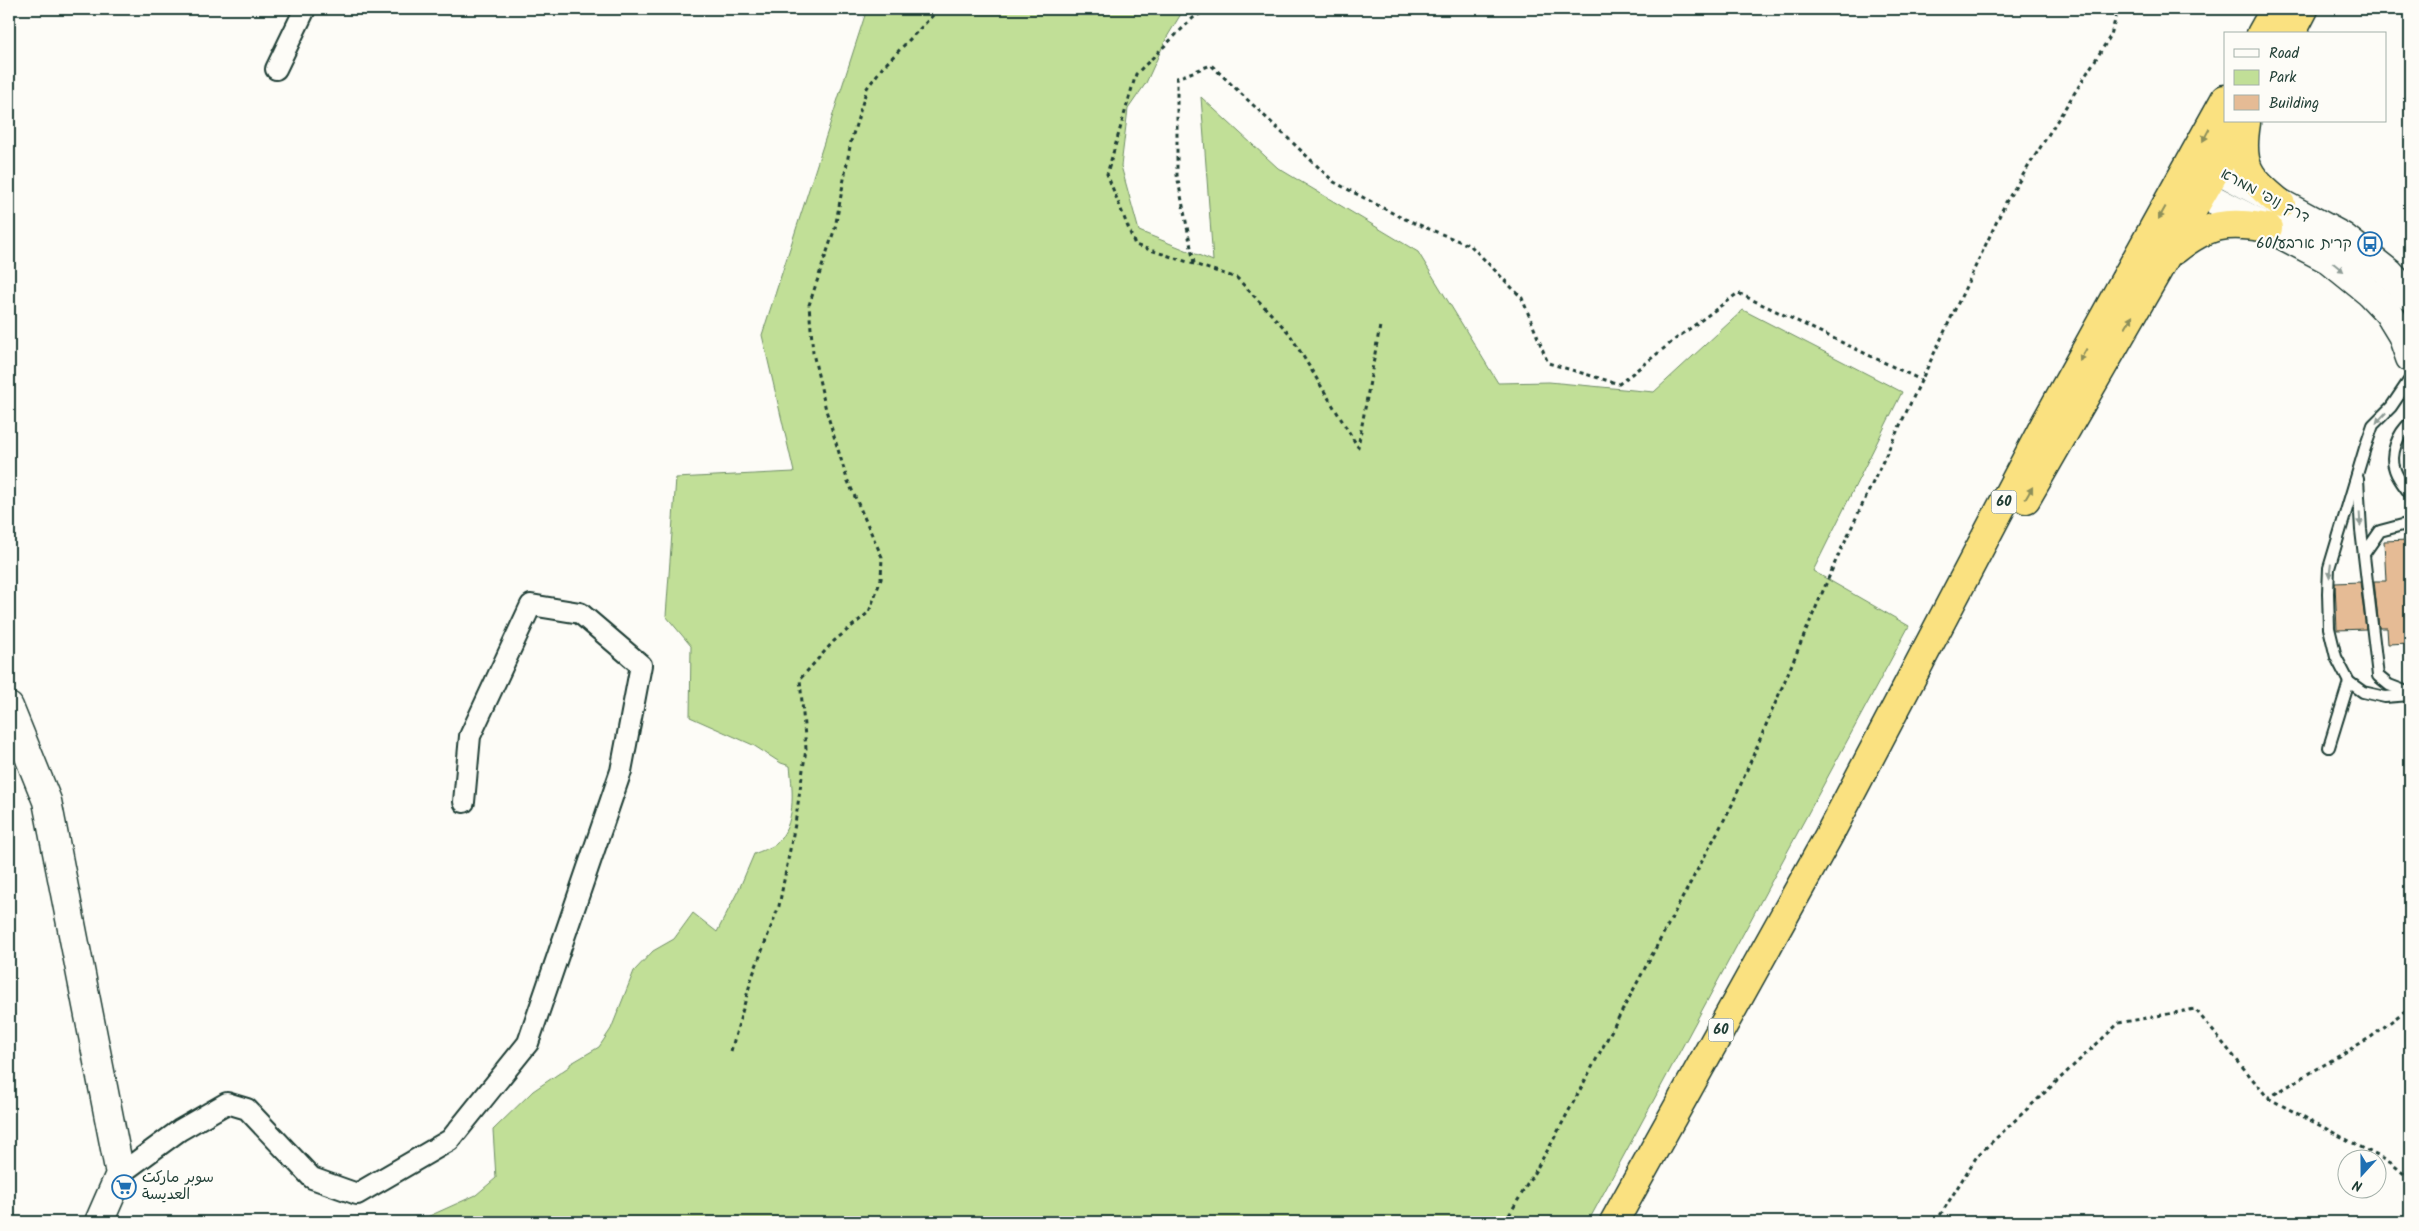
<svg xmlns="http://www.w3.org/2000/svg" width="2419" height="1231" viewBox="0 0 2419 1231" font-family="Kalam,'Playpen Sans Arabic','Playpen Sans Hebrew',sans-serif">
	<rect width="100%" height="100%" fill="#fdfcf7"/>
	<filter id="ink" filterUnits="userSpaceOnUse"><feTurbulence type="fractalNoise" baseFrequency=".02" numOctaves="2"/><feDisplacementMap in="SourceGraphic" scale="10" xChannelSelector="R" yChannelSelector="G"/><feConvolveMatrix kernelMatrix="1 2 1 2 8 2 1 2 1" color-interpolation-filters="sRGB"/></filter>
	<g filter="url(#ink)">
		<path fill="#c1df97" stroke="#708e66" d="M867,9H1184L1167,37L1146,83L1128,109L1121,166L1139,231L1213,261L1201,97L1278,168L1418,252L1498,383L1549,382L1654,392L1743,310L1902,392L1813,571L1909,626L1588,1222H416L476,1195L496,1178L493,1130L533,1091L570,1066V1064L599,1047L611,1029L634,971L653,951L674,939L693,913L717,932L740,887L754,854C760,851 771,848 776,844C796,824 793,793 790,766L781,763L753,745L690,717L691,646L666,616L676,478L794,472L762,335Z"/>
		<g fill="#e5bb95" stroke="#1f3d34">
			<polygon points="2408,540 2410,643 2388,644 2387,628 2379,628 2374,581 2386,581 2384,541"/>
			<polygon points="2360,582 2366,629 2337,630 2335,583"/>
		</g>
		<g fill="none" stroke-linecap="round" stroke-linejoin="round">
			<g stroke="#1f3d34" stroke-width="14">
				<g id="lane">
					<polyline points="2410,379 2391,407 2373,425 2365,448 2329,568 2328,593 2329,628 2336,657 2349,682 2363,692 2385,697 2410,695"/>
					<path d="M2410,423C2398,433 2389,455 2395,470C2398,479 2405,487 2410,494"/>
					<polyline points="2358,479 2361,530 2378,676 2389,685 2410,693"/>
					<polyline points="2364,554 2380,531 2410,523"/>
					<polyline points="2329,747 2349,682"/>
				</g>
			</g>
			<g stroke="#1f3d34" stroke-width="24">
				<g id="street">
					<polyline points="276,69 305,9"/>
					<polyline points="120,1174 180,1130 227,1103 247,1109 312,1178 357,1194 450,1140 528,1043 621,771 641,665 580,613 531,605 470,736 464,802"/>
				</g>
			</g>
			<g stroke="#1f3d34" stroke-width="31">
				<g id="secondary">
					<polyline points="2194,171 2217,169 2343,237 2389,273 2410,296"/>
					<polyline points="2188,174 2203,194 2328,259 2370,293 2388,312 2402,335 2410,358"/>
					<polyline points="9,707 47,801 120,1174 99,1222"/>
				</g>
			</g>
			<g stroke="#1f3d34" stroke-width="31">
				<g id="highway">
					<polyline points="2261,34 2275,9"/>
					<polyline points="2291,34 2304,9"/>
					<path d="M2246,123C2239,167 2248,177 2281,204"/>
					<path d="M2175,250C2208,223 2228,221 2268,228"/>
					<polyline points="2026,499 2244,121"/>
					<polyline points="1614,1222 1828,837 2046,422 2225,99"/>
				</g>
			</g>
			<g stroke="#1f3d34" stroke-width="3" stroke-dasharray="4 4" stroke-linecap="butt">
				<polyline points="1208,9 1193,18 1136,74 1107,174 1135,245 1237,278 1289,333 1358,447 1380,326"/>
				<polyline points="1194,263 1177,175 1177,78 1211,65 1334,182 1400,217 1471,246 1522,298 1548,363 1619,384 1677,338 1738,293 1921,380"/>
				<polyline points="731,1051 752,977 779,906 795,824 806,749 800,679 834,641 869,612 881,579 882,557 847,479 826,410 813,353 809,305 835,228 851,141 867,88 883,67 939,9"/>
				<polyline points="2268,1098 2391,1163 2410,1179"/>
				<polyline points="1505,1222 1550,1146 1732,805 1837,558 2006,202 2111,35 2118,9"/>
				<polyline points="1936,1222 1977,1156 2119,1023 2195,1009 2268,1098 2371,1037 2410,1007"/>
			</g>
			<use href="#lane" stroke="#fdfcf7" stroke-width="10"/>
			<use href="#street" stroke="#fdfcf7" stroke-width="20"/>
			<use href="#secondary" stroke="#fdfcf7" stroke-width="28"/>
			<use href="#highway" stroke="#fae180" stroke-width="28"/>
		</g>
		<defs><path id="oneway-solid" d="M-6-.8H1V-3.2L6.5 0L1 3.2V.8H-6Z" transform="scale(1.25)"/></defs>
		<g fill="#8c8f5a">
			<use href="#oneway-solid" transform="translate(2206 135) rotate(118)"/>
			<use href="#oneway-solid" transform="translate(2162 213) rotate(119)"/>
			<use href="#oneway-solid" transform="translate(2129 322) rotate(-60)"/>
			<use href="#oneway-solid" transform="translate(2083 355) rotate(119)"/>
			<use href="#oneway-solid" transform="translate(2029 493) rotate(-60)"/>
		</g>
		<g fill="#8e9c96">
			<use href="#oneway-solid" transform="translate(2338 267) rotate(39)"/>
			<use href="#oneway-solid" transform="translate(2381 418) rotate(133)"/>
			<use href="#oneway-solid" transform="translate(2360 519) rotate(87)"/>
			<use href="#oneway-solid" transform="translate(2330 571) rotate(97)"/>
		</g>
	</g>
	<defs>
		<g id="bus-ring" transform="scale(1.25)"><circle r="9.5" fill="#fdfcf7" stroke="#1f6fb2" stroke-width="1.5"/><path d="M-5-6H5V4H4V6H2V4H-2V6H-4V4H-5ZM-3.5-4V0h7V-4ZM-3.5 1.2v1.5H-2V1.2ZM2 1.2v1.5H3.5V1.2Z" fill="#1f6fb2"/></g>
		<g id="supermarket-ring" transform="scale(1.25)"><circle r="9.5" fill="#fdfcf7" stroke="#1f6fb2" stroke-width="1.5"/><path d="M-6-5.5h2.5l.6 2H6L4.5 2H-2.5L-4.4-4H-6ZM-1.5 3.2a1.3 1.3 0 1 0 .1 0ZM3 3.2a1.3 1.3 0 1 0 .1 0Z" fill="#1f6fb2"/></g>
	</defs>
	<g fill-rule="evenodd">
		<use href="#bus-ring" x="2370" y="244"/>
		<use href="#supermarket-ring" x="124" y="1187"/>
	</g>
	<g text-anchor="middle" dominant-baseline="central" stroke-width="4.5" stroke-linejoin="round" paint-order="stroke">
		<g fill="#fdfcf7" stroke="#62766e" stroke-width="1">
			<rect x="1991.5" y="490.5" width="25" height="23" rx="4"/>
			<rect x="1708.5" y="1018.5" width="25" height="23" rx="4"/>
		</g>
		<g font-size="14" font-weight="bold" fill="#1f3d34">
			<text x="2004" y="502">60</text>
			<text x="1721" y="1030">60</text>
		</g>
		<g font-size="15" fill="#1f3d34" stroke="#fdfcf7">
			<text transform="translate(2265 196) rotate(28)">דרך נופי ממרא</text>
		</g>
		<g font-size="15" fill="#1f3d34" stroke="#fdfcf7" text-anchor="end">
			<text x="2352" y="244">קרית ארבע/60</text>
			<text x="142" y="1178" text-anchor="start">سوبر ماركت<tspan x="142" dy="17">العديسة</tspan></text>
		</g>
	</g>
	<rect width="2419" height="1231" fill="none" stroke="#fdfcf7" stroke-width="30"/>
	<rect x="15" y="15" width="2389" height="1201" fill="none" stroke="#1f3d34" stroke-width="2" filter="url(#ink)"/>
	<rect x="2224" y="32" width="162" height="90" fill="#fdfcf7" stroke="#a4b0a9"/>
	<rect x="2234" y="49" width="25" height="8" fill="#fdfcf7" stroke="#a4b0a9"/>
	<text x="2269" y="58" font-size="15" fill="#1f3d34">Road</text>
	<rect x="2234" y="70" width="25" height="15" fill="#c1df97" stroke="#a4b0a9"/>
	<text x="2269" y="82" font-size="15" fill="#1f3d34">Park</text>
	<rect x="2234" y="95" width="25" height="15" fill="#e5bb95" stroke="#a4b0a9"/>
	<text x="2269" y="108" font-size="15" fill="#1f3d34">Building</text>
	<g transform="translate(2362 1174) rotate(201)"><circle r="24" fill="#fdfcf7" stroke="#a4b0a9"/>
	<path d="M0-4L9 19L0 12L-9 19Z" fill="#1f6fb2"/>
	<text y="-8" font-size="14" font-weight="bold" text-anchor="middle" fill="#1f3d34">N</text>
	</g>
</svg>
